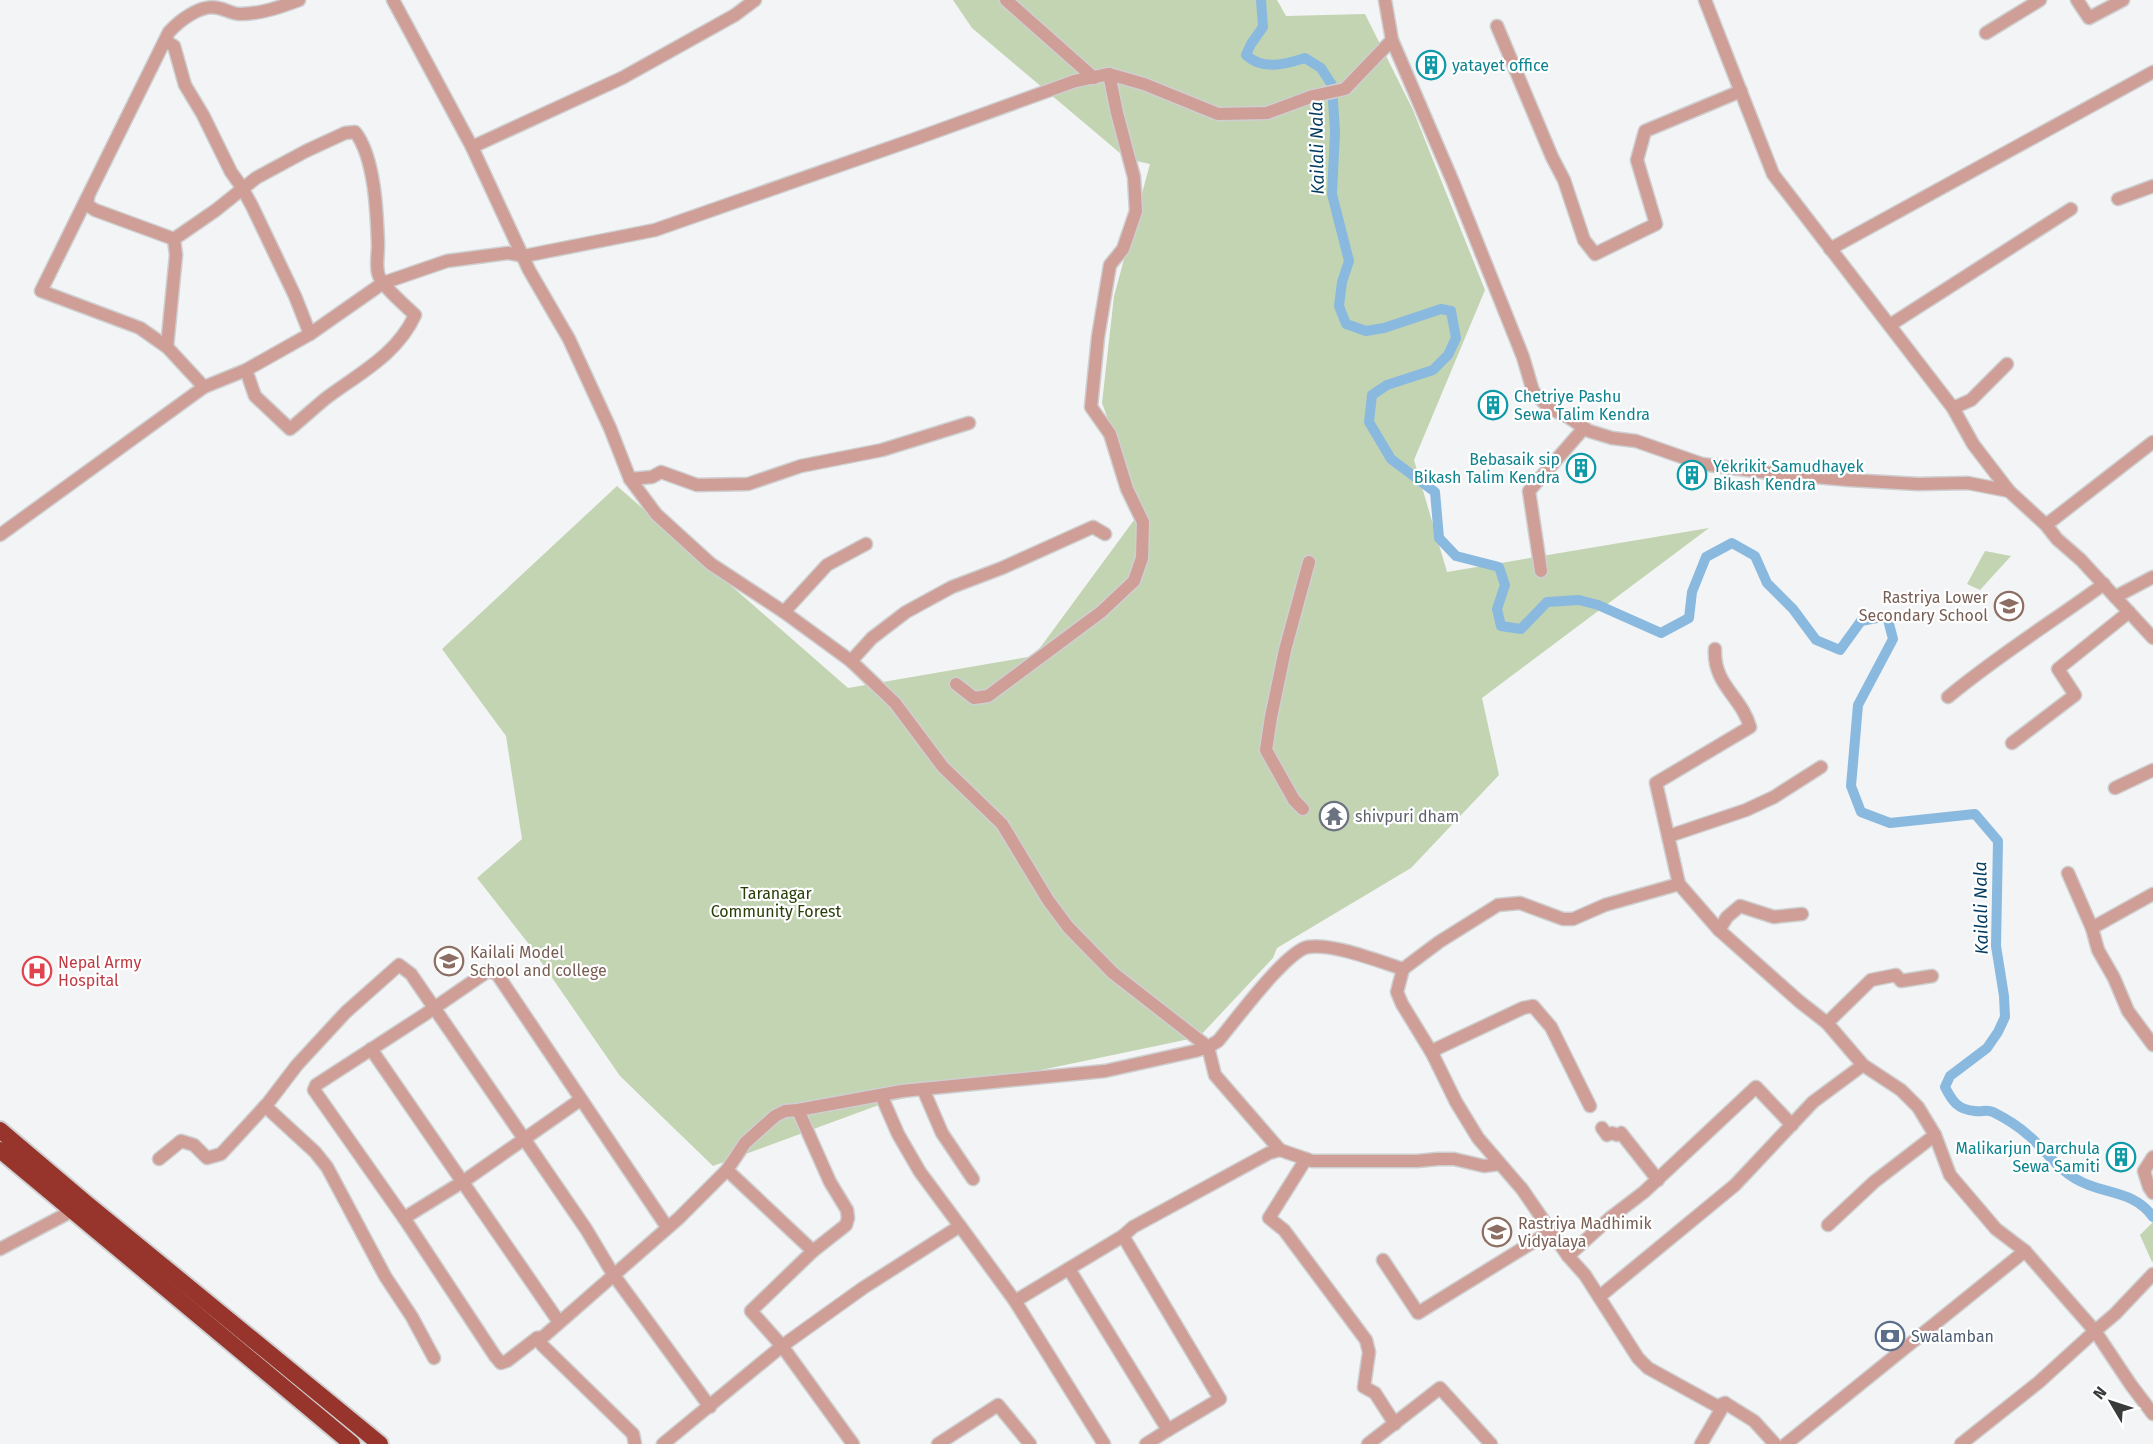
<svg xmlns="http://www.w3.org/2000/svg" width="2153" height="1444" viewBox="0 0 2153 1444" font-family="'Fira Sans',sans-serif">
	<rect width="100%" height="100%" fill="#f3f4f5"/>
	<g fill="#c3d4b3">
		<polygon points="953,0 1277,0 1286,16 1365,14 1413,110 1485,290 1414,460 1447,572 1709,528 1482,698 1499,775 1411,868 1277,948 1273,958 1199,1037 887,1102 713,1166 620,1076 528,943 477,878 522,839 506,736 442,649 617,486 848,688 1034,656 1137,516 1127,471 1102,403 1114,296 1150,164 1127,159 972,28"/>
		<polygon points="1985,551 2011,556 1980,590 1967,584"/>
		<polygon points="2153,1222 2153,1261 2152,1262 2140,1235"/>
	</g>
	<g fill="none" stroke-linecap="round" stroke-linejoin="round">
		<path stroke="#8ab9df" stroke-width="10" d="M1261,0L1263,27L1251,44L1246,55C1263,71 1286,64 1305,58L1321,68L1332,85L1335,132L1332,194L1349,261L1342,282L1339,306L1346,324L1366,331L1384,328L1441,309L1451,311L1456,338L1448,355L1433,370L1387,385L1372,395L1369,422L1391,459L1435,492L1439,538L1456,556L1499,567L1505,585L1497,609L1501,626L1521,629L1547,602L1579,600L1598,605L1661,633L1689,618L1692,592L1706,557L1732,543L1755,556L1767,583L1793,609L1816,640L1840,650L1861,621L1887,616L1893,639L1858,705L1851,786L1861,812L1890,823L1975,814L1998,841L1996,946L2004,996L2005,1017L1998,1032L1987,1048L1950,1076L1945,1087C1952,1101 1958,1110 1975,1111C1982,1112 1987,1109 1993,1112C2005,1118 2018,1126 2028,1135C2045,1149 2056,1168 2076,1179C2102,1195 2133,1189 2153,1217"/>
		<g stroke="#cecfd0" stroke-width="15">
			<g id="minor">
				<polyline points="393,0 472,147 529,270 569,339 610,428 630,479 656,514 711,564 784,612 851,661 895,703 943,767 1002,824 1048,900 1068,927 1113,973 1208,1047 1215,1075 1280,1150"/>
				<polyline points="1006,0 1094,78"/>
				<polyline points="1385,0 1392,40 1453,182 1523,357 1533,391 1549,408 1568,417 1589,431 1612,438 1636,441 1702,464 1770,473 1849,480 1918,484 1968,483 2009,491"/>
				<polyline points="1705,0 1773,174 1953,408 1973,444 2009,491 2046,525 2057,539 2081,560 2153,638"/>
				<polyline points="2077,0 2089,18 2123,0"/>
				<polyline points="1497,26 1552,157 1564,180 1584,240 1595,254 1656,224 1637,160 1645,131 1741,91"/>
				<polyline points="1986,33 2040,0"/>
				<polyline points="165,41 174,46 185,85 203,115 231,172 241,186 252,206 295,296 310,334"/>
				<polyline points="472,147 622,78 735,15 755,0"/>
				<polyline points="88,199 86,204 95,210 174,239"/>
				<polyline points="2118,199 2153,186"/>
				<polyline points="1830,249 2153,72"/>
				<polyline points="1890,325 2071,209"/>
				<path d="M167,347L176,255L174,239L216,210L256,178L306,151L345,133L355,132C375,157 377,214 378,245C378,254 376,265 378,273C380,285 406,306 415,315C397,355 358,374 325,399C313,409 302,419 290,429L255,396L246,370"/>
				<path d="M204,387L167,347L140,328L41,291L169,32C180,20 201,4 218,8C225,9 232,14 240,14C261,14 280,7 299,0"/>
				<polyline points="1953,408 1971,400 2007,364"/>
				<polyline points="630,479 652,477 661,472 697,485 748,484 801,466 882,450 969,423"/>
				<polyline points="2046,525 2153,442"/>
				<polyline points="0,535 204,387 246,370 310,334 383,283 447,261 508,253 524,256 655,230 915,139 1075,81 1109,74 1144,84 1218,114 1267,113 1313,96 1345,89 1392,40"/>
				<polyline points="1541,571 1529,491 1584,428"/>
				<polyline points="2115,597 2153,577"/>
				<polyline points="784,612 827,565 866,544"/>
				<polyline points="851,661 872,638 906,612 952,587 1002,568 1093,527 1105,534"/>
				<polyline points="956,684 974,698 988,696 1101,612 1134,581 1142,558 1143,522 1127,489 1110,434 1091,407 1098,337 1110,265 1123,249 1136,211 1134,177 1117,113 1109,74"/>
				<path d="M1948,697C1997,656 2052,622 2104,584"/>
				<polyline points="2012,743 2075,695 2058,669 2129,612"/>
				<polyline points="2115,788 2153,770"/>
				<polyline points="1303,809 1294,800 1266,750 1271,717 1285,650 1309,562"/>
				<polyline points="1669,836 1746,810 1774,797 1821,767"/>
				<polyline points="2068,873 2092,928 2098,950 2114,978 2128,1011 2153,1045"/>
				<path d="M1679,884L1656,783L1750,727C1742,697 1713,685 1715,649"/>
				<polyline points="2092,928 2153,894"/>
				<polyline points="1719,930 1727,917 1740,906 1774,917 1802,914"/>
				<polyline points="1403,969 1397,992 1402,1004 1432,1053 1456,1102 1478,1138 1522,1189 1568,1256 1585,1275 1638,1358 1648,1368 1717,1406 1725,1403 1754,1421 1775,1444"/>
				<polyline points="1827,1023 1871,980 1896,975 1901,981 1932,976"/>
				<polyline points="371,1049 559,1322"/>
				<polyline points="1432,1053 1438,1048 1523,1008 1533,1006 1551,1027 1590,1106"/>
				<polyline points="923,1089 942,1133 973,1179"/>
				<polyline points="881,1095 898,1134 920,1172 960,1226"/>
				<polyline points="265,1106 315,1152 327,1167 385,1276 412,1317 434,1358"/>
				<polyline points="798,1110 830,1182 847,1210 848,1218 846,1225 813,1251"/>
				<polyline points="1602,1128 1607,1135 1612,1133 1617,1135 1621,1133 1658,1180"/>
				<polyline points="2153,1157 2144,1171 2149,1187 2153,1193"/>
				<polyline points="159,1159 181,1141 194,1145 207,1158 221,1154 268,1103 297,1065 346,1012 399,965 411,974 586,1229 613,1274 710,1407"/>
				<polyline points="1306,1159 1269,1218 1284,1230 1366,1340 1369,1352 1364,1387 1375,1393 1395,1424"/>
				<polyline points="727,1170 813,1251 751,1311 782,1346 853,1444"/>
				<polyline points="404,1218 464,1181 580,1100"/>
				<polyline points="1828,1225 1874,1182 1935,1135"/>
				<polyline points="1123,1236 1220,1399 1168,1430"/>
				<polyline points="0,1249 72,1211"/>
				<polyline points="1568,1256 1610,1218 1644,1192 1756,1087 1792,1125"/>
				<polyline points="1383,1260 1418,1313 1551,1231"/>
				<polyline points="1069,1269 1168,1430 1146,1444"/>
				<polyline points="1599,1297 1735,1185 1813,1102 1863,1065"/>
				<polyline points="1015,1301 1104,1444"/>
				<polyline points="537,1338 507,1361 501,1363 495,1356 406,1221 314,1090 316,1085 424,1015 488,971 497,974 667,1227"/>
				<path d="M635,1444L633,1434L542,1345L537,1338L543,1337L679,1218L727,1170L745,1143L775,1116L785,1111L798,1110L902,1091L1105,1071L1195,1051L1208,1047L1218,1041C1235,1021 1286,951 1308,947C1333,943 1378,961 1403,969L1439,942L1498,905L1520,903L1563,919H1573L1605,905L1679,884L1719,930L1800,1002L1827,1023L1863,1065L1901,1090L1918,1107L1935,1135L1950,1175L1996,1229L2025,1251L2095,1331L2131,1385L2153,1414"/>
				<polyline points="663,1444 782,1346 863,1288 960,1226 1015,1301 1123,1236 1133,1227 1269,1153 1280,1150 1312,1161 1417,1161 1438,1159 1454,1159 1484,1166 1500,1164"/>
				<polyline points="938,1444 998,1405 1030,1444"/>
				<polyline points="1368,1444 1440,1388 1491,1444"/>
				<polyline points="1701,1444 1725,1403"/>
				<polyline points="1786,1444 2025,1251"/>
				<polyline points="1961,1444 2039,1382 2095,1331 2115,1314 2153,1274"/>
			</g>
		</g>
		<g stroke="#cecfd0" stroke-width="20">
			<g id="highway">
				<polyline points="0,1130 86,1203 380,1444"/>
				<polyline points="0,1150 352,1444"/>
			</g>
		</g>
		<use href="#minor" stroke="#cf9e96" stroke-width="12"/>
		<use href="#highway" stroke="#97342b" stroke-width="16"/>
	</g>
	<defs>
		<g id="building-ring" transform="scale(1.5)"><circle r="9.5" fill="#fff" stroke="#0f9aa8" stroke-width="1.5"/><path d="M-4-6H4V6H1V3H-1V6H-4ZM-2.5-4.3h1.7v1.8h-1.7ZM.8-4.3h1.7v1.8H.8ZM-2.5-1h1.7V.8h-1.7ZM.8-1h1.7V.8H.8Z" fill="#0f9aa8"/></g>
		<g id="school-ring" transform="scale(1.5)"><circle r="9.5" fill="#fff" stroke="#8d6e63" stroke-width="1.5"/><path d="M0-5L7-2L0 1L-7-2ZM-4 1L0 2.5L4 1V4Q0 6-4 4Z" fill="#8d6e63"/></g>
		<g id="temple-ring" transform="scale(1.5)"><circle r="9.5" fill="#fff" stroke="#6b7280" stroke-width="1.5"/><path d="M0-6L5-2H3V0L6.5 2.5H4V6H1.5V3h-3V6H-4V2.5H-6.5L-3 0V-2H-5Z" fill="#6b7280"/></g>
		<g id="hospital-ring" transform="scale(1.5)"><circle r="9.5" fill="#fff" stroke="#e0444e" stroke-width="1.5"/><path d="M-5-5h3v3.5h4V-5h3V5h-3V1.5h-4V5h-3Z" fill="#e0444e"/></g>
		<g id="bank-ring" transform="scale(1.5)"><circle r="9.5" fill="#fff" stroke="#5c6f8a" stroke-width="1.5"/><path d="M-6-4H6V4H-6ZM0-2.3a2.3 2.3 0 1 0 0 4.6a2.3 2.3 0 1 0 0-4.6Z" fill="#5c6f8a"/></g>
	</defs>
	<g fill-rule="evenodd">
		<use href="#building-ring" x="1431" y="65"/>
		<use href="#building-ring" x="1493" y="405"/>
		<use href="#building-ring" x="1581" y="468"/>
		<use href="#building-ring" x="1692" y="475"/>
		<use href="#school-ring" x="2009" y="606"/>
		<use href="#temple-ring" x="1334" y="816"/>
		<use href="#school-ring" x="449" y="961"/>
		<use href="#hospital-ring" x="37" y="971"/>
		<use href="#building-ring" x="2121" y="1157"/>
		<use href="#school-ring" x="1497" y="1232"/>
		<use href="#bank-ring" x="1890" y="1336"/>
	</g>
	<g text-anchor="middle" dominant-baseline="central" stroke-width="4.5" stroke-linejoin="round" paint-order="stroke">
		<g font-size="16" fill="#0d838f" stroke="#fff" text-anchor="start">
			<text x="1452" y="65">yatayet office</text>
			<text x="1514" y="396">Chetriye Pashu<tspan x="1514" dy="18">Sewa Talim Kendra</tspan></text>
			<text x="1560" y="459" text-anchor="end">Bebasaik sip<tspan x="1560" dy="18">Bikash Talim Kendra</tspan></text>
			<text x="1713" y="466">Yekrikit Samudhayek<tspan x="1713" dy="18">Bikash Kendra</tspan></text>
			<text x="2100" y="1148" text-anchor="end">Malikarjun Darchula<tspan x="2100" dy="18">Sewa Samiti</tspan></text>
		</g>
		<g font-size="16" fill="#785e54" stroke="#fff" text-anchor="start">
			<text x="1988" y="597" text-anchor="end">Rastriya Lower<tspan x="1988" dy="18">Secondary School</tspan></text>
			<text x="470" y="952">Kailali Model<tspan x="470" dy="18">School and college</tspan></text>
			<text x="1518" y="1223">Rastriya Madhimik<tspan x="1518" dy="18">Vidyalaya</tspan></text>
		</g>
		<g font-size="16" fill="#5b616d" stroke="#fff" text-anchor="start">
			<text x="1355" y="816">shivpuri dham</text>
		</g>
		<g font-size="16" fill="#283e06" stroke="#fff">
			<text x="776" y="893">Taranagar<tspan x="776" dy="18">Community Forest</tspan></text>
		</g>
		<g font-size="16" fill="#be3a42" stroke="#fff" text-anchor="start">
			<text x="58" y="962">Nepal Army<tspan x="58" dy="18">Hospital</tspan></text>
		</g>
		<g font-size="16" fill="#4e5e75" stroke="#fff" text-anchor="start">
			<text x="1911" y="1336">Swalamban</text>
		</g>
		<g font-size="18" font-style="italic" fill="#003b5f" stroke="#fff">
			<text transform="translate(1317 148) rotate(-91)">Kailali Nala</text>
			<text transform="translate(1981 908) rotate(-91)">Kailali Nala</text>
		</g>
	</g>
	<g transform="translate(2111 1402) rotate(309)" stroke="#ffffff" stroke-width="4.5" paint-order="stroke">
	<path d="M0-4.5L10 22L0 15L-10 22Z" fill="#393a3a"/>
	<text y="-9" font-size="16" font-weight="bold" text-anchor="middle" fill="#393a3a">N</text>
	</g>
</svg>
